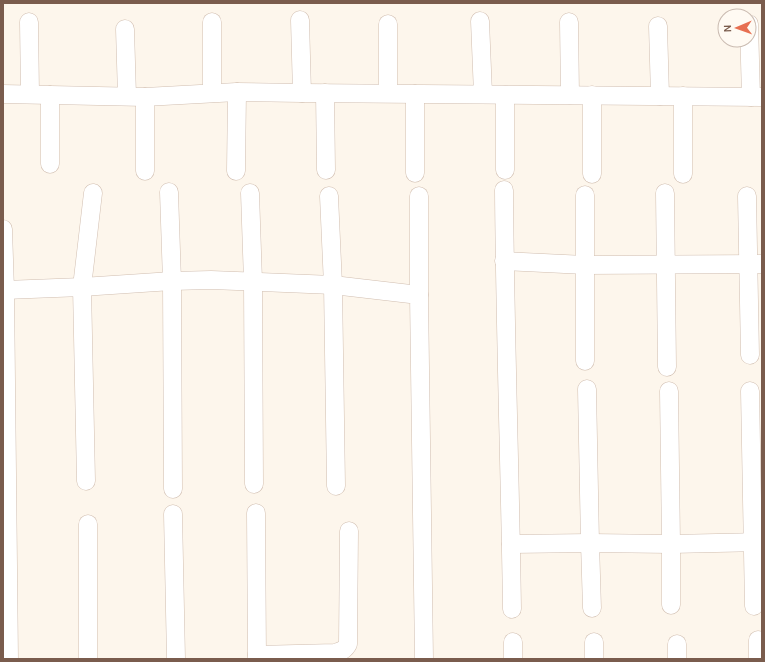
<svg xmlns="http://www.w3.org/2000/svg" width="765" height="662" viewBox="0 0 765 662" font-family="Karla,sans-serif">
	<rect width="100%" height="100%" fill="#fdf6ec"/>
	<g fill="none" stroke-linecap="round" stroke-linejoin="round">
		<g stroke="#d1beb0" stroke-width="19">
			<g id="minor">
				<polyline points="300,20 302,93"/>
				<polyline points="480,21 483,94"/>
				<polyline points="29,22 30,94"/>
				<polyline points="569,22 570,95"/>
				<polyline points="388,24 388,93"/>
				<polyline points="749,24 751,97"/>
				<polyline points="658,26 660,96"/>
				<polyline points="125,29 127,96"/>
				<polyline points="212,93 212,22"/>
				<polyline points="325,93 326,170"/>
				<polyline points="3,94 145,97 237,92 302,93 762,97"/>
				<polyline points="50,95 50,164"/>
				<polyline points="505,95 505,170"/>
				<polyline points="683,96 683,174"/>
				<polyline points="145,97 145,171"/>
				<polyline points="236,171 237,92"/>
				<polyline points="415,173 415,94"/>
				<polyline points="592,174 592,95"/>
				<path d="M504,190C505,330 510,469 512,609"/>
				<polyline points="169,192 172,281 173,489"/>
				<polyline points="250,193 253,281 254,484"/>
				<polyline points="665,193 667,367"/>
				<polyline points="585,195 585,361"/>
				<polyline points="329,196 333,285 336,486"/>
				<polyline points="747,196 750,355"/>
				<polyline points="3,229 5,290 9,659"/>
				<polyline points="504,261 585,265 762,264"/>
				<polyline points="5,290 82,287 172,281 211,280 333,285 419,295 424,659"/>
				<polyline points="419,295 419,196"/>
				<polyline points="587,389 590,543 592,608"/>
				<polyline points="669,391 671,544 671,605"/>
				<polyline points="750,391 754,606"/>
				<polyline points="86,481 82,287 93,193"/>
				<polyline points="256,513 257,659"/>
				<polyline points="173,514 176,659"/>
				<polyline points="511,544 590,543 671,544 762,542"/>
				<polyline points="513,642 513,659"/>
				<polyline points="594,642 594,659"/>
				<path d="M257,655L335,653C341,651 345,650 348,644L349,531"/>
				<polyline points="88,659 88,524"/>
				<polyline points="677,659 677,644"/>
				<polyline points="758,659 758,640"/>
			</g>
		</g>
		<use href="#minor" stroke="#fff" stroke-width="18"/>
	</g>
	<rect width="765" height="662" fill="none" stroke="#7a5c4d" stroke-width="8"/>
	<g transform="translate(737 28) rotate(268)"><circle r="19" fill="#fffaf3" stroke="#cabbb1"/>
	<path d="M0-3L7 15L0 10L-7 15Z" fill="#e76f51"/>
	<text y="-6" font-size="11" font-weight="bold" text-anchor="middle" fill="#7a5c4d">N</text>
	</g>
</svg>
